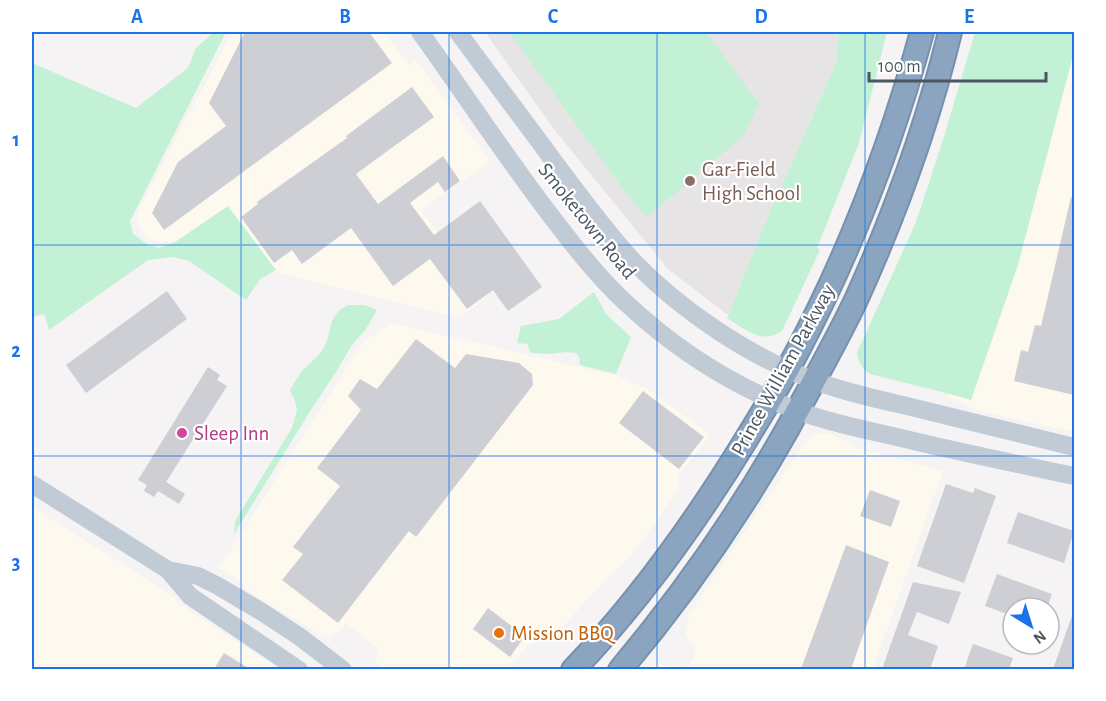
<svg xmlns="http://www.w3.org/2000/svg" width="1106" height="701" viewBox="0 0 1106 701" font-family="'Alegreya Sans',sans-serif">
	<rect width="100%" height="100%" fill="#f5f3f3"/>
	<g fill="#fdf9ef">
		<polygon points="232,32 384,32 409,65 416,60 490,161 421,210 487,296 460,318 174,248 168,241 161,242 149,239 144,234 138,224 137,218 138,212"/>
		<polygon points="1074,32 1074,432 979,411 948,397 1018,183"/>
		<polygon points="392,323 618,376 647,389 711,435 679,474 678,491 634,552 602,583 551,640 534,639 507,669 384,669 374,659 380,650 346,623 339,631 325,638 248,591 238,579 219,568 364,341"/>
		<polygon points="817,433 830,433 861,449 943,471 873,669 646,670 653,665 688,667 696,653 685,633 689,614 805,442"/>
		<polygon points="32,507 164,590 192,612 278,669 32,669"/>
	</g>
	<polygon fill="#e6e4e5" points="485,32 839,32 836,63 763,228 728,315 668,269 557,133"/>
	<g fill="#c3f1d5">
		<polygon points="214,32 226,32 130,221 133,234 147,244 159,248 175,242 228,206 276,270 260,279 246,300 189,261 173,257 148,260 49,330 44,314 32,317 32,63 136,108 188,68 196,48"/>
		<polygon points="509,32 706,32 759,104 743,136 647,217 626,193"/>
		<path d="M839,32H887L859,143L817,248L820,250L782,331C761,345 745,329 727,318L763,228L836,63Z"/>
		<path d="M975,32H1074V52L1018,265L971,400C938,390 904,383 870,374C861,368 859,363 857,353L916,222L943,140Z"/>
		<polygon points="594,292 606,314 631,337 616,374 580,365 579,357 576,353 566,352 551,354 531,353 527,344 517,343 521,326 559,319"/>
		<path d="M348,305H365L377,310L366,329L352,345L336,372L309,413L234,534L235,521L292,428L297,410L295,401L290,390C294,383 298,376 303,370C309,363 318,358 323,349C334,331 325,317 348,305Z"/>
	</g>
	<g fill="#cdcfd5">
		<polygon points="245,32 369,32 392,63 164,230 152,213 178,162 226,126 209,103"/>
		<polygon points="412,87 434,117 356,174 378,204 443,156 460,181 445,192 438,182 410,203 434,235 480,201 542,287 508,311 493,290 467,309 430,259 393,286 351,228 302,264 292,250 274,263 241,217 258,204 257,202 347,138 346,136"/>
		<polygon points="1071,197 1074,198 1074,395 1014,381 1021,350 1028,352 1035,325 1041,326"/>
		<polygon points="167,291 187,319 86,393 66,365"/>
		<polygon points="416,339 455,368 466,354 519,363 532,374 533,385 416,537 409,531 338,623 282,580 303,554 293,547 340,486 317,468 361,410 348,396 360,379 377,389"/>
		<polygon points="208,367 220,375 217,380 227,386 166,482 185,494 179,504 158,491 154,497 144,491 147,485 138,480"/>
		<polygon points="643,391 704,437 679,469 619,423"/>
		<polygon points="946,484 973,493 975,488 996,496 964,583 917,566"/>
		<polygon points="870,490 900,501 891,527 860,516"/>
		<polygon points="1018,512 1074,531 1064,563 1007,543"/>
		<polygon points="846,545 889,562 851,669 801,669"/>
		<polygon points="997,574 1052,594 1047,608 1013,608 1013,616 985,606"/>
		<polygon points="913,582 961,592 949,624 917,612 908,635 938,646 930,669 882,669"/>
		<polygon points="488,608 525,636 510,657 473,629"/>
		<polygon points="1073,613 1074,613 1074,669 1053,669"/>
		<polygon points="973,644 1013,658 1009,669 964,669"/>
		<polygon points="224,653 250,669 214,669"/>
	</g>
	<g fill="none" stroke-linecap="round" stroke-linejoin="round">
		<g stroke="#7690ad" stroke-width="26">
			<g id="highway">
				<path d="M573,670C640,600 697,520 747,438C764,410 782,381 797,352C851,250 892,142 922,32"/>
				<path d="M620,670C684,594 739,515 788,428C811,386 835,344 856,300C895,214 928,123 950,32"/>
			</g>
		</g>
		<g stroke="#c1cbd6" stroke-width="18">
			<path d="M420,32C464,93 505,156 551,216C574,246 597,276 625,302C675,349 736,388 801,412C831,423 862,429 893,436C953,451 1014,463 1074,476"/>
			<path d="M458,32C490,76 523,119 555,163C581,197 605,231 634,262C683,312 750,357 815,381C845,392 876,399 907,406C963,420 1019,434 1074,447"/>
			<polyline points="32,484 168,570 190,596 299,670"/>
			<polyline points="168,570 198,576 218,586 262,612 300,637 343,670"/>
		</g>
		<use href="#highway" stroke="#8ba5c1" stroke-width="22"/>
	</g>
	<path fill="none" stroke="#1a73e8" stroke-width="1.5" stroke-opacity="0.55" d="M241,32V670M449,32V670M657,32V670M865,32V670M32,245H1074M32,456H1074"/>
	<circle fill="#8d6e63" stroke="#fff" stroke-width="2" cx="690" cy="181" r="6"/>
	<circle fill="#d1479c" stroke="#fff" stroke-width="2" cx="182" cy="433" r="6"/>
	<circle fill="#e8710a" stroke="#fff" stroke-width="2" cx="499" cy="633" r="6"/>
	<g text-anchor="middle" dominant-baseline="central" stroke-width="4.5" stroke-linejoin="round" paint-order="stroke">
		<g font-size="21" fill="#785e54" stroke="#fff" text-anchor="start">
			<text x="702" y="169">Gar-Field<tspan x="702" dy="24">High School</tspan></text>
		</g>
		<g font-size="21" fill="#4a5661" stroke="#fff">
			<text transform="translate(587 221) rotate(51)">Smoketown Road</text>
			<text transform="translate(783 370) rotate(-61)">Prince William Parkway</text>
		</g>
		<g font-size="21" fill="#b23c85" stroke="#fff" text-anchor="start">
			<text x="194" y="433">Sleep Inn</text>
		</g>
		<g font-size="21" fill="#c56008" stroke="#fff" text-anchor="start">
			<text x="511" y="633">Mission BBQ</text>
		</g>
	</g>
	<rect width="1106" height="701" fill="none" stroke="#ffffff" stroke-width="66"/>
	<g transform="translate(1031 626) rotate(142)"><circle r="28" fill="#ffffff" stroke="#b7bbc0" stroke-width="1.5"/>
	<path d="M0-4.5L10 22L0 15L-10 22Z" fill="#1a73e8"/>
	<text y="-9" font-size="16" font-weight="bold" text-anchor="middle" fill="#4a5661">N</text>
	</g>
	<path d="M869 72v9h177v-9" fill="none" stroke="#4a5661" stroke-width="3"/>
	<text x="878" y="72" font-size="18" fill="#4a5661" stroke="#ffffff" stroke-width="4.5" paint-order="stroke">100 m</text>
	<rect x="33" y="33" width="1040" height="635" fill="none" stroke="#1a73e8" stroke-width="2"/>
	<g font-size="20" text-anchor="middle" font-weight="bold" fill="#1a73e8">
		<text x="137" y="23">A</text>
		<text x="345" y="23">B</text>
		<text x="553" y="23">C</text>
		<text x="761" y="23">D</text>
		<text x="969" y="23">E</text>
		<text x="16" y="146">1</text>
		<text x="16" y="357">2</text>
		<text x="16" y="569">3</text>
	</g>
</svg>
